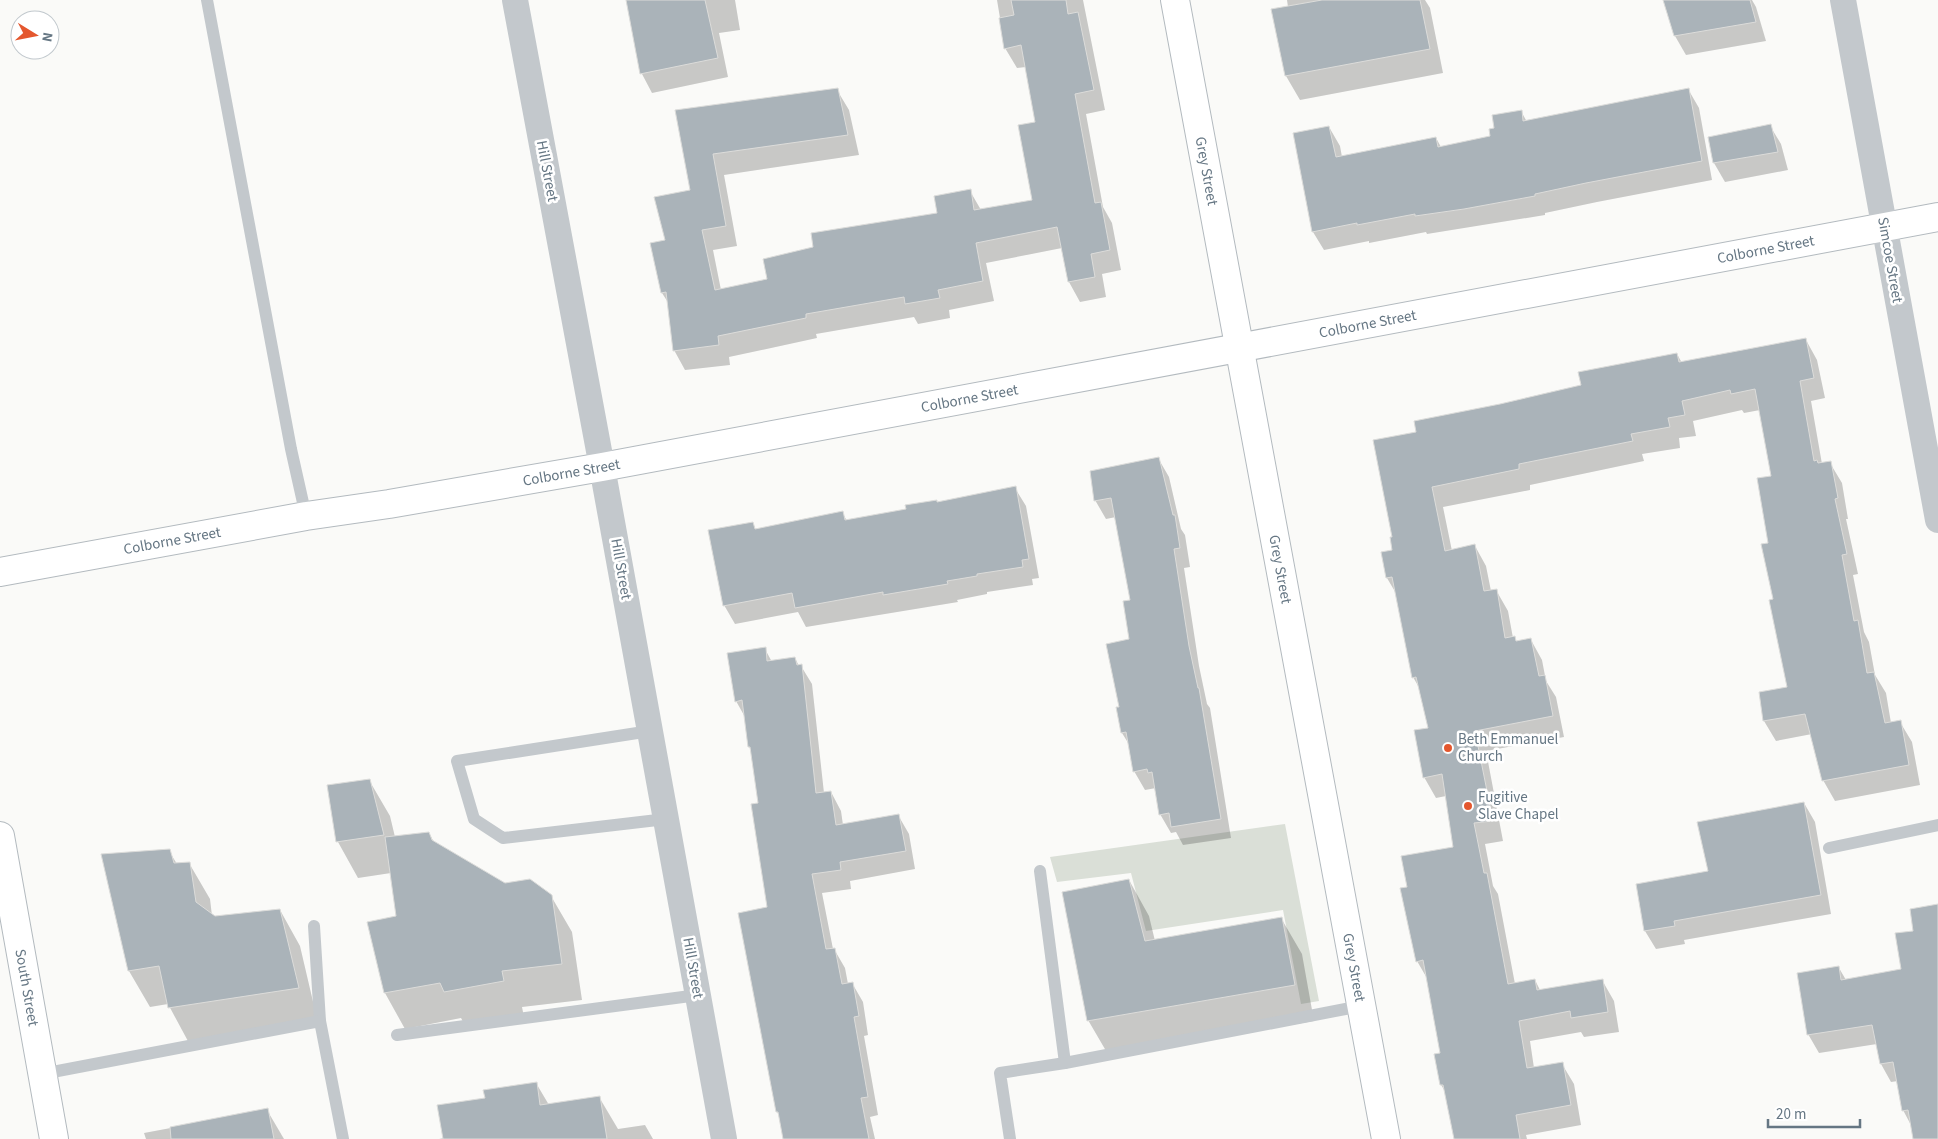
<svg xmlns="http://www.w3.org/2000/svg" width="1938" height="1139" viewBox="0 0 1938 1139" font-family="'Source Sans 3',sans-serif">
	<rect width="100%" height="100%" fill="#fafaf8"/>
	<polygon fill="#dadfd7" points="1285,824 1319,1001 1301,1004 1283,910 1146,931 1131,873 1057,882 1050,857"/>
	<g fill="#0003">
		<polygon points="628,0 735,0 740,30 719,33 728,77 652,93 642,74"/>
		<polygon points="997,0 1083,0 1105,110 1086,114 1103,207 1112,223 1121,270 1102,274 1106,297 1080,302 1069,282 1062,248 986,263 994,301 949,310 950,318 918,324 914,317 816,334 817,338 729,357 730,365 685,370 674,350 669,304 662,293 652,244 666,241 691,191 676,111 837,90 849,110 859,155 724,175 737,246 713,250 721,290 768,280 815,248 939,214 970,191 981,210 1034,201 1036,123 1026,67 1017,68 1005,48"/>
		<polygon points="1287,0 1425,0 1430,8 1443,73 1300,100 1286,76 1288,7"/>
		<polygon points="1665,0 1752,0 1756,7 1766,41 1686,55 1675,36"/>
		<polygon points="1688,89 1699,108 1712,180 1597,202 1545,213 1545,215 1427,234 1426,232 1369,243 1369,241 1324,250 1313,232 1329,127 1340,146 1342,157 1436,138 1441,147 1491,137 1496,129 1521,111 1527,122"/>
		<polygon points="1770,126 1781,144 1788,170 1725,182 1714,163 1709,138"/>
		<polygon points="1806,340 1817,360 1825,398 1811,401 1822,464 1830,463 1842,483 1848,519 1846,519 1858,574 1853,575 1864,632 1869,642 1875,675 1886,693 1891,723 1900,722 1912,742 1920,785 1835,801 1823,780 1812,734 1776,741 1764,721 1760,693 1789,688 1774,600 1769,544 1772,477 1760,410 1744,413 1742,410 1693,421 1696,436 1679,438 1680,448 1642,454 1644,461 1530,485 1530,490 1443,507 1452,551 1475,546 1486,566 1491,591 1496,590 1508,611 1513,638 1517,643 1531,640 1542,660 1546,681 1556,697 1564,737 1486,751 1503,841 1485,844 1493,886 1498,894 1515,984 1535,980 1540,990 1602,980 1614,1001 1619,1032 1584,1037 1581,1032 1530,1041 1534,1068 1562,1064 1574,1084 1581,1125 1526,1135 1527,1139 1456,1139 1447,1094 1441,1085 1436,1055 1442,1054 1428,980 1417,961 1408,888 1455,848 1446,796 1436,798 1424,777 1429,729 1421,691 1413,677 1397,595 1387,578 1382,553 1394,551 1393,538 1418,433 1500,405 1582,386 1677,354 1682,363"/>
		<polygon points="1158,458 1169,477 1181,529 1185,535 1190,567 1184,568 1199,666 1207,704 1210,708 1231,838 1183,845 1176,832 1171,833 1160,814 1156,788 1145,790 1134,771 1130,746 1122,733 1120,708 1131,640 1131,601 1116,517 1106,519 1095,500"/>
		<polygon points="1015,488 1026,506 1039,578 1032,579 1033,585 987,592 987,594 957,600 958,602 806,627 798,612 735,624 724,605 753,523 756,530 842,512 847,521"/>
		<polygon points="765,649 772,662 795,658 799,666 801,666 812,684 824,793 831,792 841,811 843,825 898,815 909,834 915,869 850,881 851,889 822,893 833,949 834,949 845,968 848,984 852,983 863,1002 868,1035 864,1036 878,1115 870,1117 875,1139 785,1139 781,1118 777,1112 769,908 760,804 753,753 749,747 745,717 736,701"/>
		<polygon points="369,780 390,816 395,837 429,833 435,844 505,884 551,896 572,932 582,1000 522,1007 524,1017 466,1027 461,1018 405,1029 385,993 397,917 391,873 358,878 338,842"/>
		<polygon points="1804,803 1815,822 1831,914 1684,940 1685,944 1656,949 1645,931"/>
		<polygon points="169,851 177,864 189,863 210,899 212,916 215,918 280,910 300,946 318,1023 189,1043 168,1004 150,1007 129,971 103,856"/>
		<polygon points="1129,880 1149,916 1155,941 1281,918 1302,954 1314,1021 1109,1056 1088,1020"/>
		<polygon points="1938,905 1938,1139 1915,1139 1912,1127 1903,1110 1898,1081 1891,1082 1881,1064 1877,1044 1819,1053 1808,1034 1839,968 1846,980 1903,970 1914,932"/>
		<polygon points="536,1083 549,1105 599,1097 618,1129 645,1125 653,1139 439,1139 444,1138 487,1099"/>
		<polygon points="267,1110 284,1139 146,1139 144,1133"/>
	</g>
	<g fill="#aab3b9" stroke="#dcdcda">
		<polygon points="626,0 705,0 718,58 640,74"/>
		<polygon points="1011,0 1066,0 1068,14 1078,12 1094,90 1075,94 1095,203 1101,202 1110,250 1091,254 1095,277 1068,282 1057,227 976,243 983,281 938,290 940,298 905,304 904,297 806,314 806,318 718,336 719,345 673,351 666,292 661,293 650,243 665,240 654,197 690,190 675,110 838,88 848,135 713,154 726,226 702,230 715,290 767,279 763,259 813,247 811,233 937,213 934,196 971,189 974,210 1032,200 1018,125 1035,122 1021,45 1004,49 999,18 1014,15"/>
		<polygon points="1322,0 1420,0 1430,49 1285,76 1271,9"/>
		<polygon points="1663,0 1750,0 1756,22 1674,36"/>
		<polygon points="1689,88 1702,161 1586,183 1535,194 1535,196 1464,209 1415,216 1415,214 1357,225 1357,223 1312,232 1293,133 1329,126 1336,157 1436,137 1438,147 1490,136 1489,129 1494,128 1492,115 1522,110 1523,121"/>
		<polygon points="1771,124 1778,152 1713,163 1708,137"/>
		<polygon points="1806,338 1814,378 1800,381 1814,461 1817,460 1818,463 1831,461 1838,498 1835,499 1847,554 1842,555 1854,621 1858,620 1867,673 1874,672 1885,723 1901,720 1909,765 1822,781 1805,714 1763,721 1759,692 1787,687 1769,600 1773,599 1761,544 1768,543 1757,478 1771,476 1755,389 1731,394 1730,390 1682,401 1685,415 1668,418 1670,427 1631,434 1633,441 1519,464 1519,469 1432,487 1445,551 1475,544 1484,591 1497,589 1505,638 1515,636 1516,641 1531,638 1539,676 1545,675 1553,716 1475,731 1493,821 1474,823 1484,873 1487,873 1508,984 1535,979 1537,990 1603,979 1608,1012 1571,1018 1570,1011 1519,1021 1527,1068 1563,1062 1571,1105 1516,1115 1520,1139 1454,1139 1443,1085 1440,1085 1434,1054 1440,1053 1423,960 1416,962 1400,888 1407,887 1401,856 1453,847 1442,774 1423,778 1414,730 1428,728 1416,677 1412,678 1392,577 1386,578 1381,552 1392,550 1390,537 1392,537 1373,440 1416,432 1414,421 1500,404 1581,385 1578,372 1677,353 1679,362"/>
		<polygon points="1159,457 1173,515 1175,515 1180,548 1174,549 1189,646 1198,688 1199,688 1221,819 1171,827 1169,813 1159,815 1152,772 1148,773 1147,769 1133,772 1126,732 1121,733 1116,707 1119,707 1106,644 1129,639 1123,601 1130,600 1111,498 1094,501 1090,471"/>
		<polygon points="1016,486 1029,559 1022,560 1023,567 977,574 977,576 947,581 948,584 883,595 883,592 795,608 792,593 723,606 708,530 753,522 755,529 843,511 845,520 906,509 905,505 937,500 937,502"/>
		<polygon points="766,647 767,661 795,657 797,665 802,664 816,793 831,791 836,825 899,814 906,851 840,862 841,870 812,874 826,949 835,948 842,984 853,982 859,1016 854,1017 868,1097 861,1098 869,1139 783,1139 778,1112 776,1112 738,913 767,907 751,804 758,803 750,747 748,747 742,700 735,702 727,653"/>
		<polygon points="370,779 384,835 336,842 327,785"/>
		<polygon points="1804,802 1821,895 1674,921 1675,926 1644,931 1636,884 1708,871 1697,822"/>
		<polygon points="429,832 432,840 505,883 530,879 552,895 562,964 502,971 504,981 444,992 440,983 384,993 367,922 396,916 385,837"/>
		<polygon points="170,849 174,863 190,862 196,902 215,916 280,909 299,988 168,1008 159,966 128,971 101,854"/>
		<polygon points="1129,879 1145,941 1282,917 1295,985 1087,1021 1062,892"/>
		<polygon points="1938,904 1938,1139 1913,1139 1908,1110 1902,1111 1893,1062 1880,1064 1872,1025 1807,1035 1797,973 1839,966 1841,980 1901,969 1895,933 1913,931 1910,909"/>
		<polygon points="537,1082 540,1105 600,1096 607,1139 443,1139 437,1105 485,1098 483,1090"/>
		<polygon points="268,1108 274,1139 171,1139 170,1127"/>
	</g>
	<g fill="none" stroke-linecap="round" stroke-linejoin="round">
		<g stroke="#b3babf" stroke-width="30">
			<g id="secondary">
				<path id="s1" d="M1175,0L1386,1139"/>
				<path id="s2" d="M0,572L306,516L389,504L602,467L1938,217"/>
				<path id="s3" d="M0,836L54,1139"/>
			</g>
		</g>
		<g stroke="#c3c8cc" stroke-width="12">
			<polyline points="207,0 291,449 306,516"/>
			<polyline points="650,731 457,761 474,819 503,838 666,819"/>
			<polyline points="1829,848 1938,825"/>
			<polyline points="1040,871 1065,1063 1361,1006"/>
			<polyline points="314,926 320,1021"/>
			<polyline points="397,1035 698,995"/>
			<polyline points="42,1074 320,1021 343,1139"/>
			<polyline points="1010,1139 1000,1073 1065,1063"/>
		</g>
		<g stroke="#c3c8cc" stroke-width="26">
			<polyline points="515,0 602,467 724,1139"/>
			<polyline points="1843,0 1938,520"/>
		</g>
		<use href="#secondary" stroke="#fff" stroke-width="28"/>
	</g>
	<g fill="#e4572e" stroke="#fff" stroke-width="2">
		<circle cx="1448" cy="748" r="5"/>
		<circle cx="1468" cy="806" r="5"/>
	</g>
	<g text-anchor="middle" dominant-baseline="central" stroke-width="5" stroke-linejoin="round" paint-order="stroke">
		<g font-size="15" fill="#657683" stroke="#fff">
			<text transform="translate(547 171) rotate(79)">Hill Street</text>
			<text stroke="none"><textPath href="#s1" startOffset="174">Grey Street</textPath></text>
			<text stroke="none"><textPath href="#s2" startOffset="1795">Colborne Street</textPath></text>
			<text transform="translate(1890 260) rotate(80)">Simcoe Street</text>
			<text stroke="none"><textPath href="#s2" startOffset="1390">Colborne Street</textPath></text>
			<text stroke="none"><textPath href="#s2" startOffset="985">Colborne Street</textPath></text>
			<text stroke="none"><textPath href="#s2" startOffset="580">Colborne Street</textPath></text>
			<text stroke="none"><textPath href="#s2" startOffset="175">Colborne Street</textPath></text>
			<text transform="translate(621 569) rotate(80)">Hill Street</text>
			<text stroke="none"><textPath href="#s1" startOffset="579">Grey Street</textPath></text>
			<text transform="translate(693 968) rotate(80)">Hill Street</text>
			<text stroke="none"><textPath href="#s1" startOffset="984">Grey Street</textPath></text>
			<text stroke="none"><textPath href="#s3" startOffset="154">South Street</textPath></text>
		</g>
		<g font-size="15" fill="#657683" stroke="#fff" text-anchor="start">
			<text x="1458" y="739">Beth Emmanuel<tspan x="1458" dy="17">Church</tspan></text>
			<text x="1478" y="797">Fugitive<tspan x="1478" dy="17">Slave Chapel</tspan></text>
		</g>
	</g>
	<g transform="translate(35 35) rotate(100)"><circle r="24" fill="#ffffff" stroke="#c1c8cd"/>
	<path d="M0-4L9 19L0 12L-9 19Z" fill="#e4572e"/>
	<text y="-8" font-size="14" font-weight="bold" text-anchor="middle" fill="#657683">N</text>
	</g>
	<path d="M1768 1119v8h92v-8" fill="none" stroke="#657683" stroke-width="2.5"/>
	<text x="1776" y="1119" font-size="15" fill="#657683" stroke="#ffffff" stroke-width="4" paint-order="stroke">20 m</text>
</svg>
